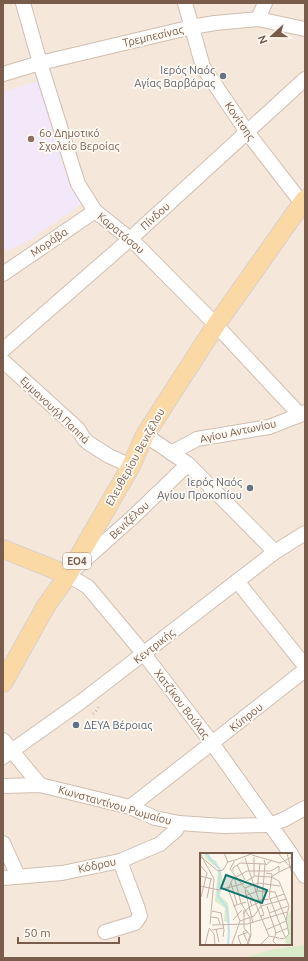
<svg xmlns="http://www.w3.org/2000/svg" width="308" height="961" viewBox="0 0 308 961" font-family="Ubuntu,sans-serif">
	<rect width="100%" height="100%" fill="#fdf6ec"/>
	<path fill="#f5e8da" fill-rule="evenodd" d="M3,3H305V958H3ZM201,854H291V944H201Z"/>
	<polygon fill="#f3e8fa" points="42,80 84,202 31,239 15,247 3,251 3,92"/>
	<polygon fill="#d8ecc9" points="305,945 305,958 244,958 270,950"/>
	<g fill="none" stroke-linecap="round" stroke-linejoin="round">
		<g stroke="#d1beb0" stroke-width="16">
			<g id="minor">
				<polyline points="23,3 40,63 78,184 95,211 135,243 216,325 300,415"/>
				<polyline points="185,3 203,67 247,132 305,207"/>
				<polyline points="258,19 265,3"/>
				<polyline points="3,74 40,63 192,27 215,23 258,19 305,29"/>
				<polyline points="3,274 95,211"/>
				<polyline points="3,350 130,239 305,79"/>
				<polyline points="3,361 78,429 84,439 90,444 109,456 131,466"/>
				<polyline points="145,435 188,464 275,552"/>
				<polyline points="171,453 197,439 269,427 300,415 305,412"/>
				<polyline points="188,464 134,516 68,575 88,587 144,654 212,743 291,854"/>
				<polyline points="237,581 305,666"/>
				<polyline points="3,740 40,785"/>
				<polyline points="3,757 82,701 275,552 305,533"/>
				<polyline points="3,786 40,785 130,807 155,818 179,823 223,826 270,825 285,819 305,808"/>
				<polyline points="130,807 305,670"/>
				<polyline points="3,843 18,876"/>
				<polyline points="291,855 305,876"/>
				<polyline points="3,878 62,873 120,861 160,844 176,830 179,823"/>
				<polyline points="105,932 135,923 140,916 137,906 120,861"/>
			</g>
		</g>
		<g stroke="#dad1cd" stroke-width="20">
			<g id="major">
				<polyline points="3,549 68,575"/>
				<polyline points="3,683 46,606 68,575 131,466 145,435 216,325 305,199"/>
			</g>
		</g>
		<polyline stroke="#d9b8a5" stroke-width="2.5" stroke-dasharray="1 3" stroke-linecap="butt" points="93,714 97,710 99,705"/>
		<use href="#minor" stroke="#fff" stroke-width="14"/>
		<use href="#major" stroke="#fbd9a5" stroke-width="18"/>
	</g>
	<g fill="#6b7280" stroke="#fffaf3" stroke-width="1.5">
		<circle cx="223" cy="76" r="4"/>
		<circle cx="250" cy="488" r="4"/>
	</g>
	<circle fill="#8d6e63" stroke="#fffaf3" stroke-width="1.5" cx="31" cy="139" r="4"/>
	<circle fill="#5c6f8a" stroke="#fffaf3" stroke-width="1.5" cx="76" cy="725" r="4"/>
	<g text-anchor="middle" dominant-baseline="central" stroke-width="3.5" stroke-linejoin="round" paint-order="stroke">
		<rect fill="#fffaf3" stroke="#a28b7f" stroke-width="1" x="63" y="553" width="28" height="16" rx="3"/>
		<g font-size="10" font-weight="bold" fill="#7a5c4d">
			<text x="77" y="561">ΕΟ4</text>
		</g>
		<g font-size="11" fill="#7a5c4d" stroke="#fffaf3">
			<text transform="translate(153 36) rotate(-13)">Τρεμπεσίνας</text>
			<text transform="translate(240 121) rotate(55)">Κονίτσης</text>
			<text transform="translate(155 216) rotate(-42)">Πίνδου</text>
			<text transform="translate(121 233) rotate(40)">Καρατάσου</text>
			<text transform="translate(49 242) rotate(-34)">Μοράβα</text>
			<text transform="translate(55 410) rotate(44)">Εμμανουήλ Παππά</text>
			<text transform="translate(238 431) rotate(-12)">Αγίου Αντωνίου</text>
			<text transform="translate(135 457) rotate(-61)">Ελευθερίου Βενιζέλου</text>
			<text transform="translate(129 520) rotate(-43)">Βενιζέλου</text>
			<text transform="translate(154 646) rotate(-38)">Κεντρικής</text>
			<text transform="translate(182 704) rotate(53)">Χατζίκου Βούλας</text>
			<text transform="translate(246 717) rotate(-38)">Κύπρου</text>
			<text transform="translate(115 805) rotate(16)">Κωνσταντίνου Ρωμαίου</text>
			<text transform="translate(97 865) rotate(-12)">Κόδρου</text>
		</g>
		<g font-size="11" fill="#5b616d" stroke="#fffaf3" text-anchor="end">
			<text x="215" y="70">Ιερός Ναός<tspan x="215" dy="13">Αγίας Βαρβάρας</tspan></text>
			<text x="242" y="482">Ιερός Ναός<tspan x="242" dy="13">Αγίου Προκοπίου</tspan></text>
		</g>
		<g font-size="11" fill="#785e54" stroke="#fffaf3" text-anchor="start">
			<text x="39" y="133">6ο Δημοτικό<tspan x="39" dy="13">Σχολείο Βεροίας</tspan></text>
		</g>
		<g font-size="11" fill="#4e5e75" stroke="#fffaf3" text-anchor="start">
			<text x="84" y="725">ΔΕΥΑ Βέροιας</text>
		</g>
	</g>
	<g transform="translate(200 853)">
		<rect width="92" height="92" fill="#fdf6ec"/>
		<path d="M3,0H8L7,3L16,8L21,17L7,7ZM18,18H21L23,29L20,43L28,50L30,70L24,68L25,55L15,48ZM90,57L92,66V92L86,91L85,84L89,82L86,66Z" fill="#d8ecc9"/>
		<path fill="none" stroke="#bfe3e8" stroke-width="2" d="M6,0L20,17L18,43L27,55L29,78L28,92"/>
		<path fill="none" stroke="#c5b3a7" stroke-width="1" d="M0,0L14,26L10,71M24,0L28,9L34,7M54,0L35,7L30,16L54,47L69,83M78,0L90,14M87,0L92,21M52,2L80,10L92,4M1,4L18,18L23,17L28,9M45,5L60,51M64,7L66,12L72,7M0,12L7,20L1,44M37,12L45,27M33,18V15L40,10L65,11L62,48L49,54L43,61M79,19L92,13M66,20L72,21L69,45M0,23L12,26M34,23L41,50L50,65L51,82L48,92M54,23V4M71,24L79,19V13M33,25L28,36L40,68M33,26L47,18H71L79,13M31,30L37,51M42,31L55,23L71,24L79,28L89,53L86,67L89,81L84,86M0,33L19,37L42,31M45,35L58,30L80,33M45,37L53,70M57,38L60,10M75,39L86,67M45,43L58,38L75,39M7,45L11,26M70,46L85,84M60,50L64,62L60,63M33,53L46,49M52,53L50,48L70,46L84,41M61,53L87,46M67,53L76,80M44,57V75M12,58L21,60L24,77L23,84M69,60L88,53M11,64L18,65L20,71M33,67L42,57M40,68L54,63L61,53M12,72L47,71L87,59M9,75L14,81L15,92M44,75L50,82L47,92M16,76L19,89M12,77L24,75M46,77L43,79L47,88M66,77L86,68M69,83L84,86M32,91L40,68M5,92L9,76M41,92L38,83L48,79M60,92L69,83M77,92L73,88L76,80L88,75"/>
		<path fill="#0f766e" fill-opacity="0.15" stroke="#0f766e" stroke-width="2" d="M26,22L67,37L62,50L21,35Z"/>
		<rect width="92" height="92" fill="none" stroke="#7a5c4d" stroke-width="2"/>
	</g>
	<rect width="308" height="961" fill="none" stroke="#7a5c4d" stroke-width="8"/>
	<g transform="translate(272 36) rotate(249)" stroke="#fffaf3" stroke-width="3" paint-order="stroke">
	<path d="M0-3L7 15L0 10L-7 15Z" fill="#7a5c4d"/>
	<text y="-6" font-size="11" font-weight="bold" text-anchor="middle" fill="#7a5c4d">N</text>
	</g>
	<path d="M18 937v6h101v-6" fill="none" stroke="#7a5c4d" stroke-width="2"/>
	<text x="24" y="937" font-size="12" fill="#7a5c4d" stroke="#fffaf3" stroke-width="3" paint-order="stroke">50 m</text>
</svg>
